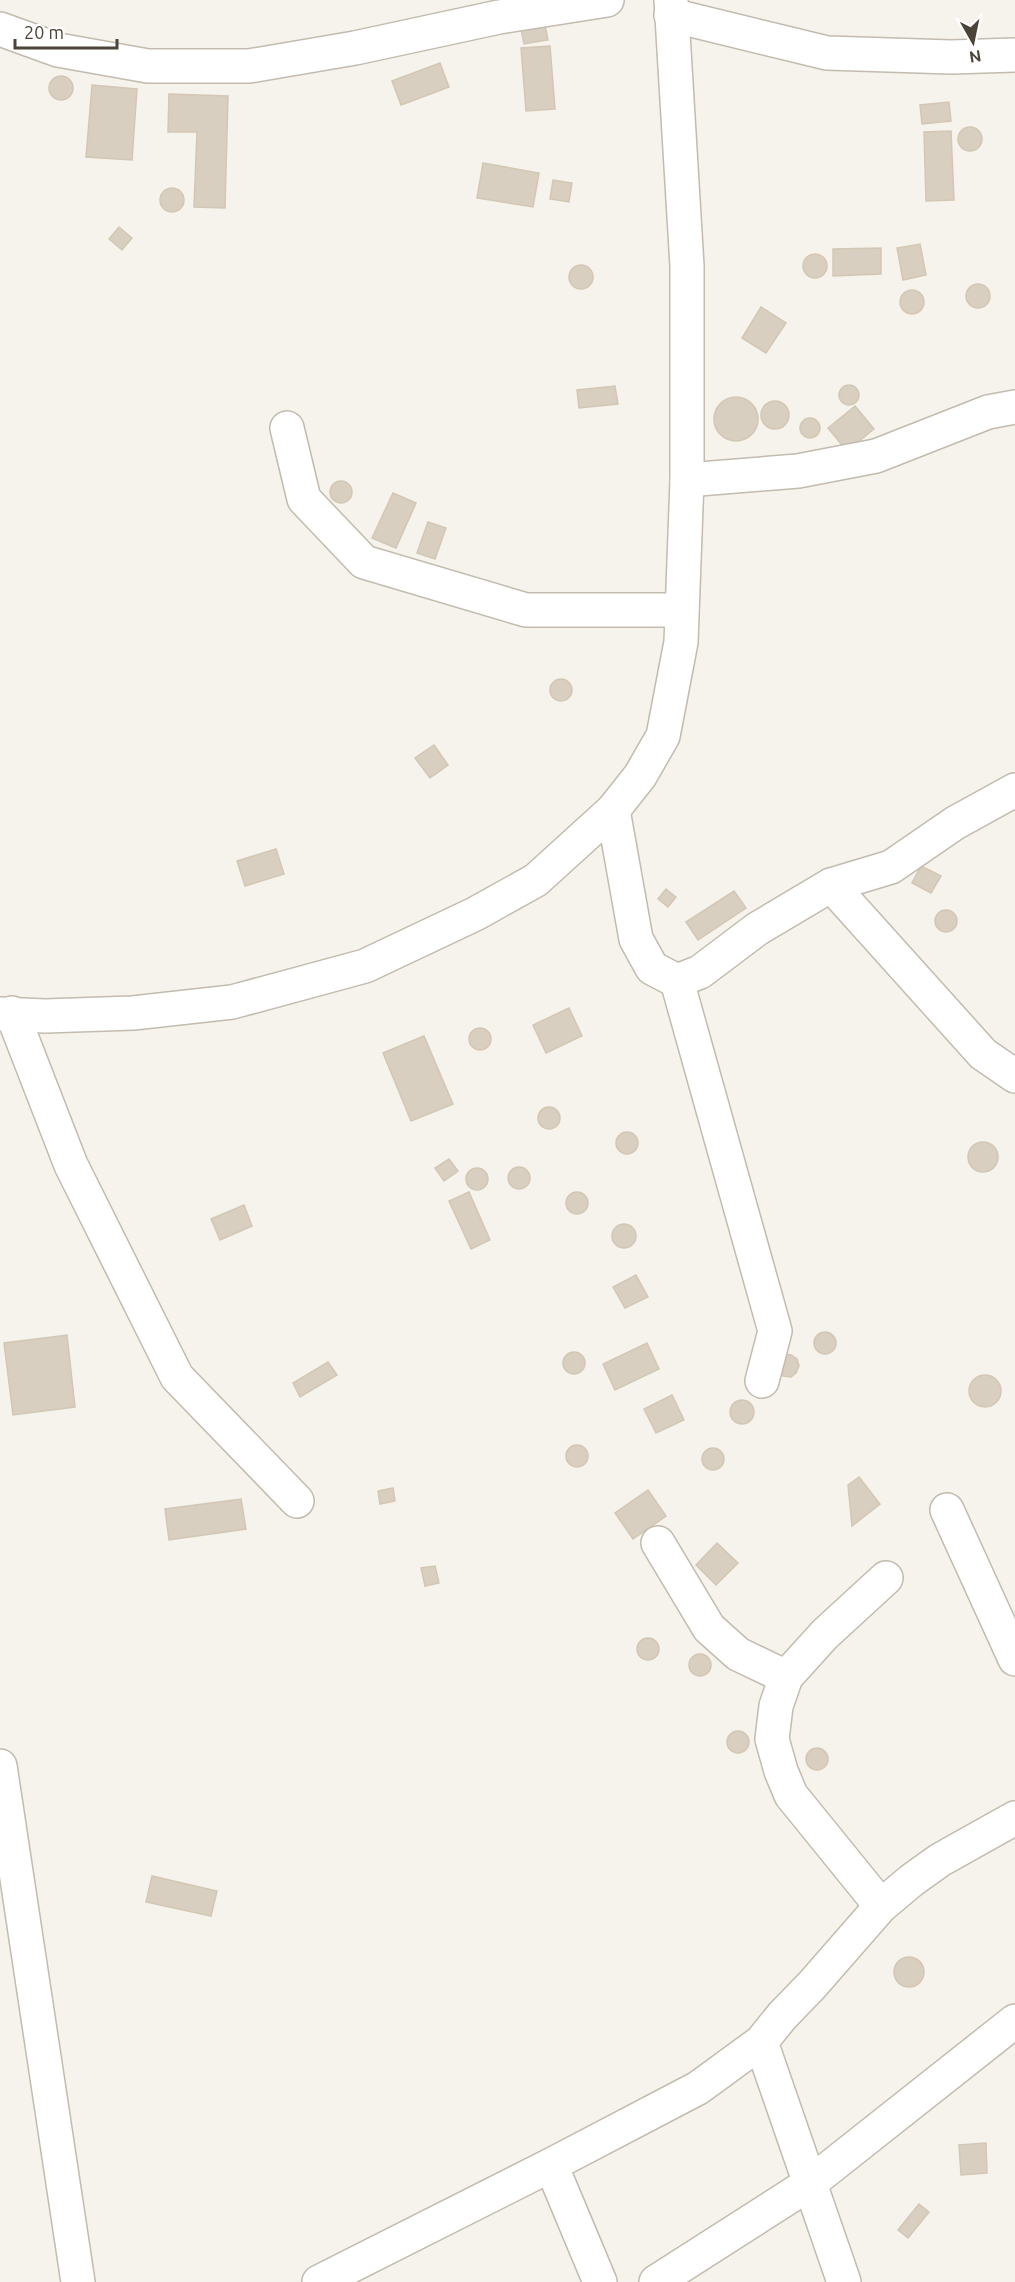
<svg xmlns="http://www.w3.org/2000/svg" width="1015" height="2282" viewBox="0 0 1015 2282" font-family="Ubuntu,sans-serif">
	<rect width="100%" height="100%" fill="#f6f3ec"/>
	<g fill="#d8cfc1" stroke="#d3c7b4" stroke-width="1.5">
		<polygon points="545,25 548,40 524,44 521,29"/>
		<polygon points="550,46 555,109 526,111 521,48"/>
		<polygon points="440,63 449,87 401,105 392,81"/>
		<circle cx="61" cy="88" r="12"/>
		<polygon points="92,85 137,89 132,160 86,157"/>
		<polygon points="169,94 228,96 225,208 194,207 197,132 168,132"/>
		<polygon points="949,102 951,121 922,124 920,105"/>
		<circle cx="970" cy="139" r="12"/>
		<polygon points="951,131 954,200 926,201 924,132"/>
		<polygon points="483,163 539,173 533,207 477,198"/>
		<polygon points="553,180 572,183 569,202 550,199"/>
		<circle cx="172" cy="200" r="12"/>
		<polygon points="119,227 132,238 122,250 109,239"/>
		<polygon points="920,244 926,275 903,280 897,248"/>
		<polygon points="881,248 881,274 833,276 833,249"/>
		<circle cx="815" cy="266" r="12"/>
		<circle cx="581" cy="277" r="12"/>
		<circle cx="978" cy="296" r="12"/>
		<circle cx="912" cy="302" r="12"/>
		<polygon points="761,307 786,323 766,353 742,338"/>
		<circle cx="849" cy="395" r="10"/>
		<polygon points="615,386 618,404 579,408 577,390"/>
		<circle cx="736" cy="419" r="22"/>
		<circle cx="775" cy="415" r="14"/>
		<polygon points="855,406 874,429 847,451 828,428"/>
		<circle cx="810" cy="428" r="10"/>
		<circle cx="341" cy="492" r="11"/>
		<polygon points="393,493 416,503 396,548 372,538"/>
		<polygon points="428,522 446,528 435,559 417,553"/>
		<circle cx="561" cy="690" r="11"/>
		<polygon points="434,745 448,765 430,778 415,758"/>
		<polygon points="276,849 284,874 245,886 237,861"/>
		<polygon points="921,866 941,876 931,893 912,883"/>
		<polygon points="666,889 676,897 668,907 658,899"/>
		<polygon points="734,891 746,908 698,940 686,922"/>
		<circle cx="946" cy="921" r="11"/>
		<polygon points="569,1008 582,1036 546,1053 533,1025"/>
		<circle cx="480" cy="1039" r="11"/>
		<polygon points="424,1036 453,1104 411,1121 383,1053"/>
		<circle cx="549" cy="1118" r="11"/>
		<circle cx="627" cy="1143" r="11"/>
		<circle cx="983" cy="1157" r="15"/>
		<polygon points="449,1159 458,1171 444,1181 435,1168"/>
		<circle cx="519" cy="1178" r="11"/>
		<circle cx="477" cy="1179" r="11"/>
		<circle cx="577" cy="1203" r="11"/>
		<polygon points="469,1192 490,1240 471,1249 449,1201"/>
		<polygon points="244,1205 252,1226 220,1240 211,1219"/>
		<circle cx="624" cy="1236" r="12"/>
		<polygon points="636,1275 648,1297 625,1308 613,1287"/>
		<circle cx="825" cy="1343" r="11"/>
		<polygon points="67,1335 75,1407 13,1415 4,1343"/>
		<polygon points="647,1343 659,1369 615,1390 603,1364"/>
		<circle cx="574" cy="1363" r="11"/>
		<polygon points="784,1354 791,1355 797,1359 799,1366 796,1373 791,1377 783,1376 777,1372"/>
		<polygon points="328,1362 337,1375 300,1397 293,1383"/>
		<circle cx="985" cy="1391" r="16"/>
		<polygon points="672,1395 684,1420 656,1433 644,1409"/>
		<circle cx="742" cy="1412" r="12"/>
		<circle cx="577" cy="1456" r="11"/>
		<circle cx="713" cy="1459" r="11"/>
		<polygon points="859,1477 880,1504 852,1526 848,1485"/>
		<polygon points="393,1488 395,1501 380,1504 378,1491"/>
		<polygon points="648,1490 666,1516 633,1539 615,1513"/>
		<polygon points="241,1499 246,1529 169,1540 165,1509"/>
		<polygon points="717,1543 738,1563 716,1585 696,1565"/>
		<polygon points="435,1566 439,1583 425,1586 421,1568"/>
		<circle cx="648" cy="1649" r="11"/>
		<circle cx="700" cy="1665" r="11"/>
		<circle cx="738" cy="1742" r="11"/>
		<circle cx="817" cy="1759" r="11"/>
		<polygon points="152,1876 217,1891 211,1916 146,1902"/>
		<circle cx="909" cy="1972" r="15"/>
		<polygon points="986,2143 987,2173 961,2175 959,2145"/>
		<polygon points="919,2204 929,2212 908,2238 898,2230"/>
	</g>
	<g fill="none" stroke-linecap="round" stroke-linejoin="round">
		<g stroke="#c2bbae" stroke-width="36">
			<g id="minor">
				<polyline points="671,15 827,53 951,57 1015,55"/>
				<polyline points="0,29 58,50 148,66 249,66 355,48 499,17 607,0"/>
				<polyline points="287,428 304,499 364,562 526,610 682,610"/>
				<polyline points="687,480 798,471 876,456 988,412 1015,407"/>
				<polyline points="613,810 636,939 652,968 677,981 700,972 757,929 831,885 891,867 955,823 1015,790"/>
				<polyline points="831,885 983,1054 1015,1076"/>
				<polyline points="677,981 775,1331 762,1381"/>
				<polyline points="12,1013 71,1165 177,1377 297,1501"/>
				<polyline points="0,1014 45,1016 133,1013 232,1002 365,966 475,914 536,880 613,810 640,776 663,736 681,642 687,480 687,266 671,0"/>
				<polyline points="947,1510 1015,1659"/>
				<polyline points="658,1543 709,1628 738,1654 786,1677"/>
				<polyline points="0,1766 78,2282"/>
				<polyline points="881,1906 791,1795 781,1771 772,1739 776,1706 786,1677 825,1634 886,1578"/>
				<polyline points="761,2042 844,2282"/>
				<polyline points="551,2165 600,2282"/>
				<polyline points="319,2282 551,2165 698,2088 761,2042 782,2016 812,1985 881,1906 912,1880 940,1860 1015,1818"/>
				<polyline points="656,2282 809,2184 1015,2021"/>
			</g>
		</g>
		<use href="#minor" stroke="#fff" stroke-width="33"/>
	</g>
	<g transform="translate(973 42) rotate(171)" stroke="#ffffff" stroke-width="4.5" paint-order="stroke">
	<path d="M0-4.5L10 22L0 15L-10 22Z" fill="#4b4439"/>
	<text y="-9" font-size="16" font-weight="bold" text-anchor="middle" fill="#4b4439">N</text>
	</g>
	<path d="M15 39v9h102v-9" fill="none" stroke="#4b4439" stroke-width="3"/>
	<text x="24" y="39" font-size="18" fill="#4b4439" stroke="#ffffff" stroke-width="4.5" paint-order="stroke">20 m</text>
</svg>
